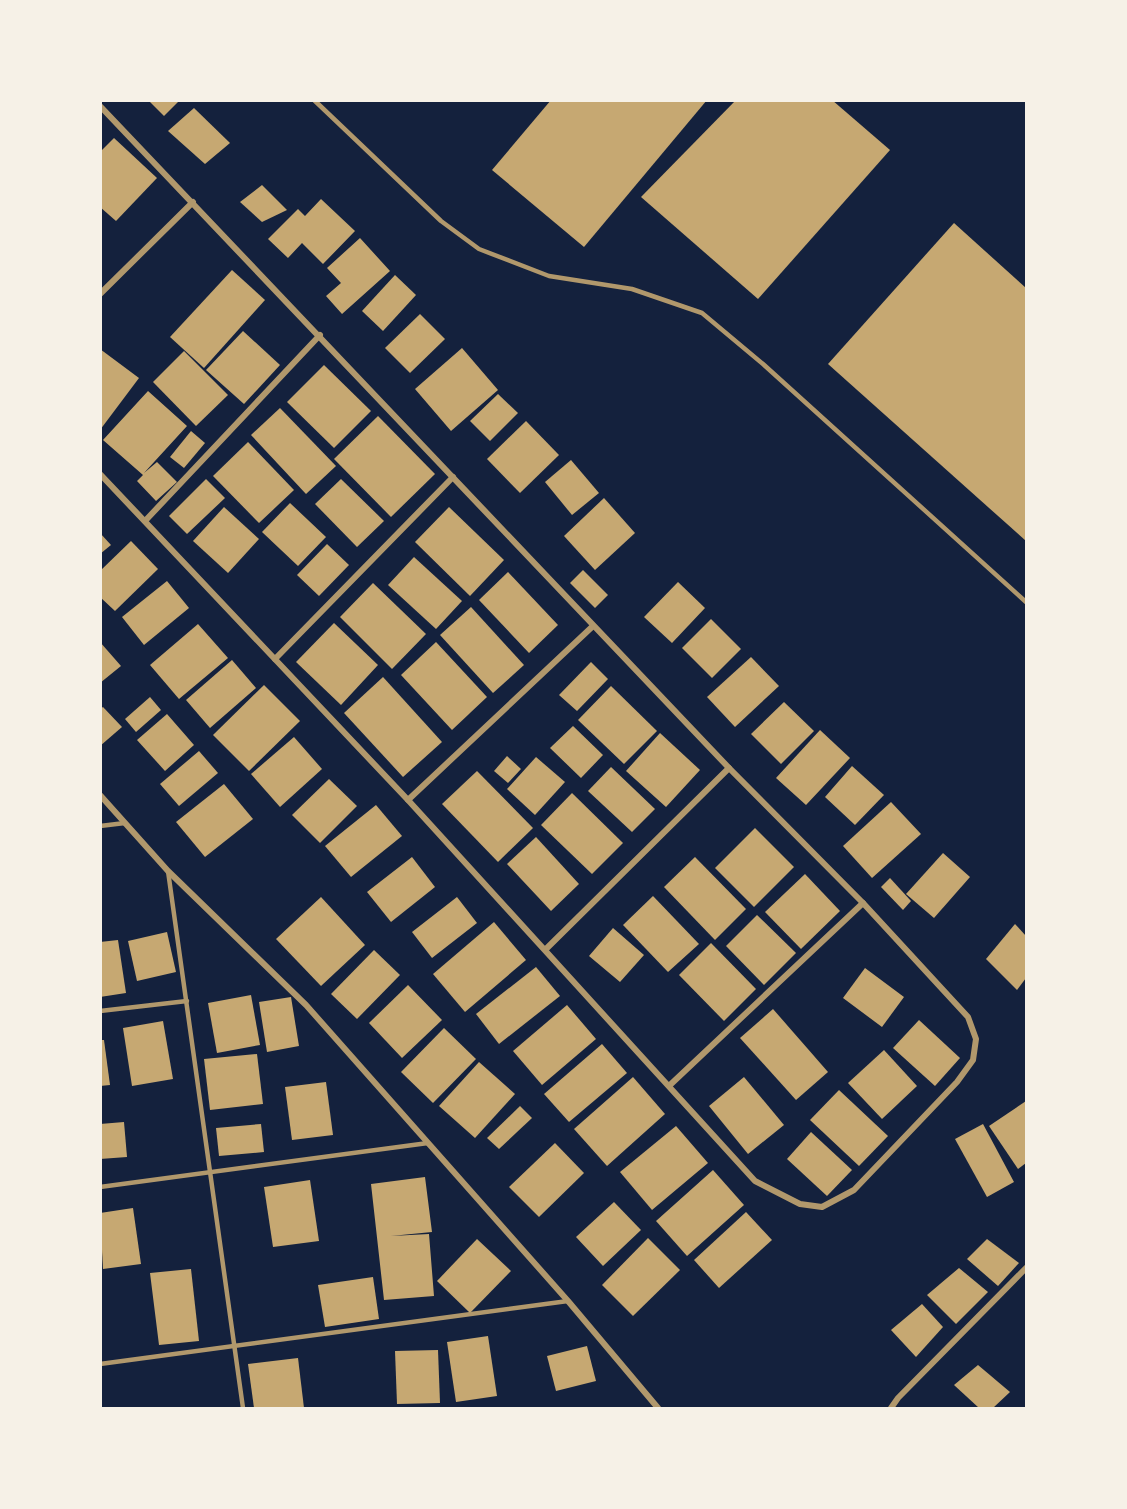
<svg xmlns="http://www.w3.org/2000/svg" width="1127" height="1509" viewBox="0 0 1127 1509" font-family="Montserrat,sans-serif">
	<rect width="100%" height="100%" fill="#14213d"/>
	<g fill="#c6a872">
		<polygon points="148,100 180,100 164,116"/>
		<polygon points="551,100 707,100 584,247 492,170"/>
		<polygon points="736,100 832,100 890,150 758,299 641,197"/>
		<polygon points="194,108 230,143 205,164 168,131"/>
		<polygon points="114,138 157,178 116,221 100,207 100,152"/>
		<polygon points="262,185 287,210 262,222 240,202"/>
		<polygon points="321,199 355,231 323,264 302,243 288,258 268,239 298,209 305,216"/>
		<polygon points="954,223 1026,288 1026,541 828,364"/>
		<polygon points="360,238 390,271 342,314 326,296 341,283 327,268"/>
		<polygon points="232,270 265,300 204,368 170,337"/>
		<polygon points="395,275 416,295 383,331 362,311"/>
		<polygon points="420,314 445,339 410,373 385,348"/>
		<polygon points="243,331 280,365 244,404 206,370"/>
		<polygon points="462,348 498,390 451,431 415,389"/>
		<polygon points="100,349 139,378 100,430"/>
		<polygon points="184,351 228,395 196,426 153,382"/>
		<polygon points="324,365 371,411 334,448 287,402"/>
		<polygon points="148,391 187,426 144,473 157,462 177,482 156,501 137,481 143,475 103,440"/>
		<polygon points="498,394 518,413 490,441 470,421"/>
		<polygon points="280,408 336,466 306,494 251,435"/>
		<polygon points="378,416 435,474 391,517 334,459"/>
		<polygon points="526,421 559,455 520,493 487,459"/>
		<polygon points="191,431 205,443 184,468 170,457"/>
		<polygon points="248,442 294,490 259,523 213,476"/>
		<polygon points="571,460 599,493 572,515 545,482"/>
		<polygon points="206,479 225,498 187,534 169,516"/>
		<polygon points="341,479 384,521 357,547 315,504"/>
		<polygon points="604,498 635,533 595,570 564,536"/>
		<polygon points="290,503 326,537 298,566 262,532"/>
		<polygon points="224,507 259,539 228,573 193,541"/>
		<polygon points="449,507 504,560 470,596 415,542"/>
		<polygon points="100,533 111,545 100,554"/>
		<polygon points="131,541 158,569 115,611 100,597 100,571"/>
		<polygon points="327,544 349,565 319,596 297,575"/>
		<polygon points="414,557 462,601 436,629 388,585"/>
		<polygon points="583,570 608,595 595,608 570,583"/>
		<polygon points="508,572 558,625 529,653 479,600"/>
		<polygon points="167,581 189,608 144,645 122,617"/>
		<polygon points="678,582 705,608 672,643 644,617"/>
		<polygon points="373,583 426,634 392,669 340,617"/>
		<polygon points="471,607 524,665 493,693 440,635"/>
		<polygon points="711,619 741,649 712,678 682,648"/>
		<polygon points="334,623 378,665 341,705 296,662"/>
		<polygon points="198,624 228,658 179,699 150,665"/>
		<polygon points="100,642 121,666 100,683"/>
		<polygon points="436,642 487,697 452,730 401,675"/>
		<polygon points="751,657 779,686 735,727 707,697"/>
		<polygon points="232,660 256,688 210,728 186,700"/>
		<polygon points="591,662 608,679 577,711 559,695"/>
		<polygon points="383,677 442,742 403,777 344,713"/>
		<polygon points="264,685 300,721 249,771 213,735"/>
		<polygon points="611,686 657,731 624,764 578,720"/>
		<polygon points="150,697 161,710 136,732 125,719"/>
		<polygon points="784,702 814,731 781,764 751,734"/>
		<polygon points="103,707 122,727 100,746 100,709"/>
		<polygon points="167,714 194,745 165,771 137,740"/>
		<polygon points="573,726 603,755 581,778 550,748"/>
		<polygon points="820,730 850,758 806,805 776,778"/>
		<polygon points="660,733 700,770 666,807 626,771"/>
		<polygon points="294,737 322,769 280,807 251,774"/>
		<polygon points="199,751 218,773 179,806 160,784"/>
		<polygon points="507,756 521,769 508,783 494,771"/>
		<polygon points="536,757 565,782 535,815 507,789"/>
		<polygon points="852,766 884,795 855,825 825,797"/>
		<polygon points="611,767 655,809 632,832 588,791"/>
		<polygon points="477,771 533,828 498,862 442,804"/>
		<polygon points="329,779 357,806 320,843 292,815"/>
		<polygon points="224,784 253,819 205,857 176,822"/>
		<polygon points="572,793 623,843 592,874 541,825"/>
		<polygon points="891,802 921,834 872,878 843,846"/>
		<polygon points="376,805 402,836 351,877 325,846"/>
		<polygon points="755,828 794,867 754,907 715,868"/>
		<polygon points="536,837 579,884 551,911 507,864"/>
		<polygon points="943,853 970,877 934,918 906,894"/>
		<polygon points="412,857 435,887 391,922 367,892"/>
		<polygon points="695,857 746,909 715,940 664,887"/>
		<polygon points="805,874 840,911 801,949 765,912"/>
		<polygon points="890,878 911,901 903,910 881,887"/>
		<polygon points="653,896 699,944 668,972 623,925"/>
		<polygon points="321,897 365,945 321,986 276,939"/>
		<polygon points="457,897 477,923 432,958 412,932"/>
		<polygon points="757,915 796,953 764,985 726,946"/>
		<polygon points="494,922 526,960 465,1012 433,974"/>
		<polygon points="1015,924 1026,936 1026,978 1017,990 986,959"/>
		<polygon points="613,928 644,955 620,982 589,956"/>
		<polygon points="167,932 176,972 137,981 128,941"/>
		<polygon points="118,940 126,993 100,997 100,942"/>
		<polygon points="711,943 756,989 724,1021 679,975"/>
		<polygon points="374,950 400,975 357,1019 331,994"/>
		<polygon points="536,967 560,996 499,1044 476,1014"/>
		<polygon points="865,968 904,997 882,1027 843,998"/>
		<polygon points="408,985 442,1020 402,1058 369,1023"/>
		<polygon points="251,995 260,1045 217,1053 208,1003"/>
		<polygon points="291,997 299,1046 267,1052 259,1002"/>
		<polygon points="567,1005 596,1039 542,1085 513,1051"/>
		<polygon points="773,1009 828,1072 796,1100 740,1038"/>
		<polygon points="919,1020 960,1058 935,1086 893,1048"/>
		<polygon points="163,1021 173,1079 132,1086 123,1028"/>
		<polygon points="444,1028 476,1059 433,1103 401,1072"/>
		<polygon points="100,1040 104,1040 110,1085 100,1086"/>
		<polygon points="602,1044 627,1073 569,1122 544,1094"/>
		<polygon points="884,1050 917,1086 882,1119 848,1083"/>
		<polygon points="257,1054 263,1104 210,1110 204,1059"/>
		<polygon points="479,1062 515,1094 475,1138 439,1106"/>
		<polygon points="633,1077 665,1114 607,1166 574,1129"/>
		<polygon points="744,1077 784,1125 748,1154 709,1106"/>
		<polygon points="326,1082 333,1135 292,1140 285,1087"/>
		<polygon points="839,1090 888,1136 859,1166 810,1120"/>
		<polygon points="1026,1101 1026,1163 1018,1169 989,1126"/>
		<polygon points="520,1106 532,1118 499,1149 487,1138"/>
		<polygon points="124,1122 127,1157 100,1159 100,1124"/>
		<polygon points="261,1124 264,1152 219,1156 216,1128"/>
		<polygon points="983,1124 1014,1182 987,1197 955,1139"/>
		<polygon points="676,1126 708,1163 652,1210 620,1172"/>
		<polygon points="811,1132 852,1170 827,1196 787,1159"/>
		<polygon points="555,1143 584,1173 539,1217 509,1187"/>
		<polygon points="713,1170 744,1205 687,1256 656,1221"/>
		<polygon points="425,1177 432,1232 391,1236 429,1234 434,1296 384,1300 371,1184"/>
		<polygon points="310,1180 319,1241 273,1247 264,1187"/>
		<polygon points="614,1202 641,1230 603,1266 576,1237"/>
		<polygon points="133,1208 141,1264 103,1269 100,1213"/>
		<polygon points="746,1212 772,1240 719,1288 694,1260"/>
		<polygon points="648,1238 680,1270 633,1316 602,1285"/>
		<polygon points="477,1239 511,1271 470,1313 437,1281"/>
		<polygon points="987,1239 1019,1263 998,1286 967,1259"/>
		<polygon points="959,1268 988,1292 956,1324 927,1295"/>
		<polygon points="191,1269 199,1341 159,1345 150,1273"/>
		<polygon points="373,1277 379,1319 325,1327 318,1285"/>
		<polygon points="922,1304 943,1327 916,1357 891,1330"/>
		<polygon points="488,1336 497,1396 456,1402 447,1342"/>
		<polygon points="587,1346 596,1381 556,1391 547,1356"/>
		<polygon points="438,1350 440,1403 397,1404 395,1351"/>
		<polygon points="298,1358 304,1408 254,1408 248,1364"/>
		<polygon points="978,1365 1010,1392 993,1408 979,1408 954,1385"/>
	</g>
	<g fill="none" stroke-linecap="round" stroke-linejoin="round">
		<g stroke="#b1986c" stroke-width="4.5">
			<polyline points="314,100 441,221 479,249 549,276 632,289 702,313 763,364 1026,602"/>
			<polyline points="100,826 125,823"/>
			<polyline points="168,871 243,1408"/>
			<polyline points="100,1011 187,1001"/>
			<polyline points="100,1187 428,1143"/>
			<polyline points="100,1364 568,1301"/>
		</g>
		<g stroke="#b1986c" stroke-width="6">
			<polyline points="100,106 729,768 863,903 968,1017 976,1039 973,1060 957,1082 854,1190 822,1207 800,1204 755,1181 408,800 100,474"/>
			<polyline points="100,294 193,202"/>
			<polyline points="145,521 320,335"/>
			<polyline points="275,659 453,477"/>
			<polyline points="100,795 168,871 306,1005 568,1301 658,1408"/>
			<polyline points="408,800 593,626"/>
			<polyline points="546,949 729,768"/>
			<polyline points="670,1085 863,903"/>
			<polyline points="891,1408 898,1398 1026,1268"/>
		</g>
	</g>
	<rect width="1127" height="1509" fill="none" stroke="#f6f1e7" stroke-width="204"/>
</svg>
